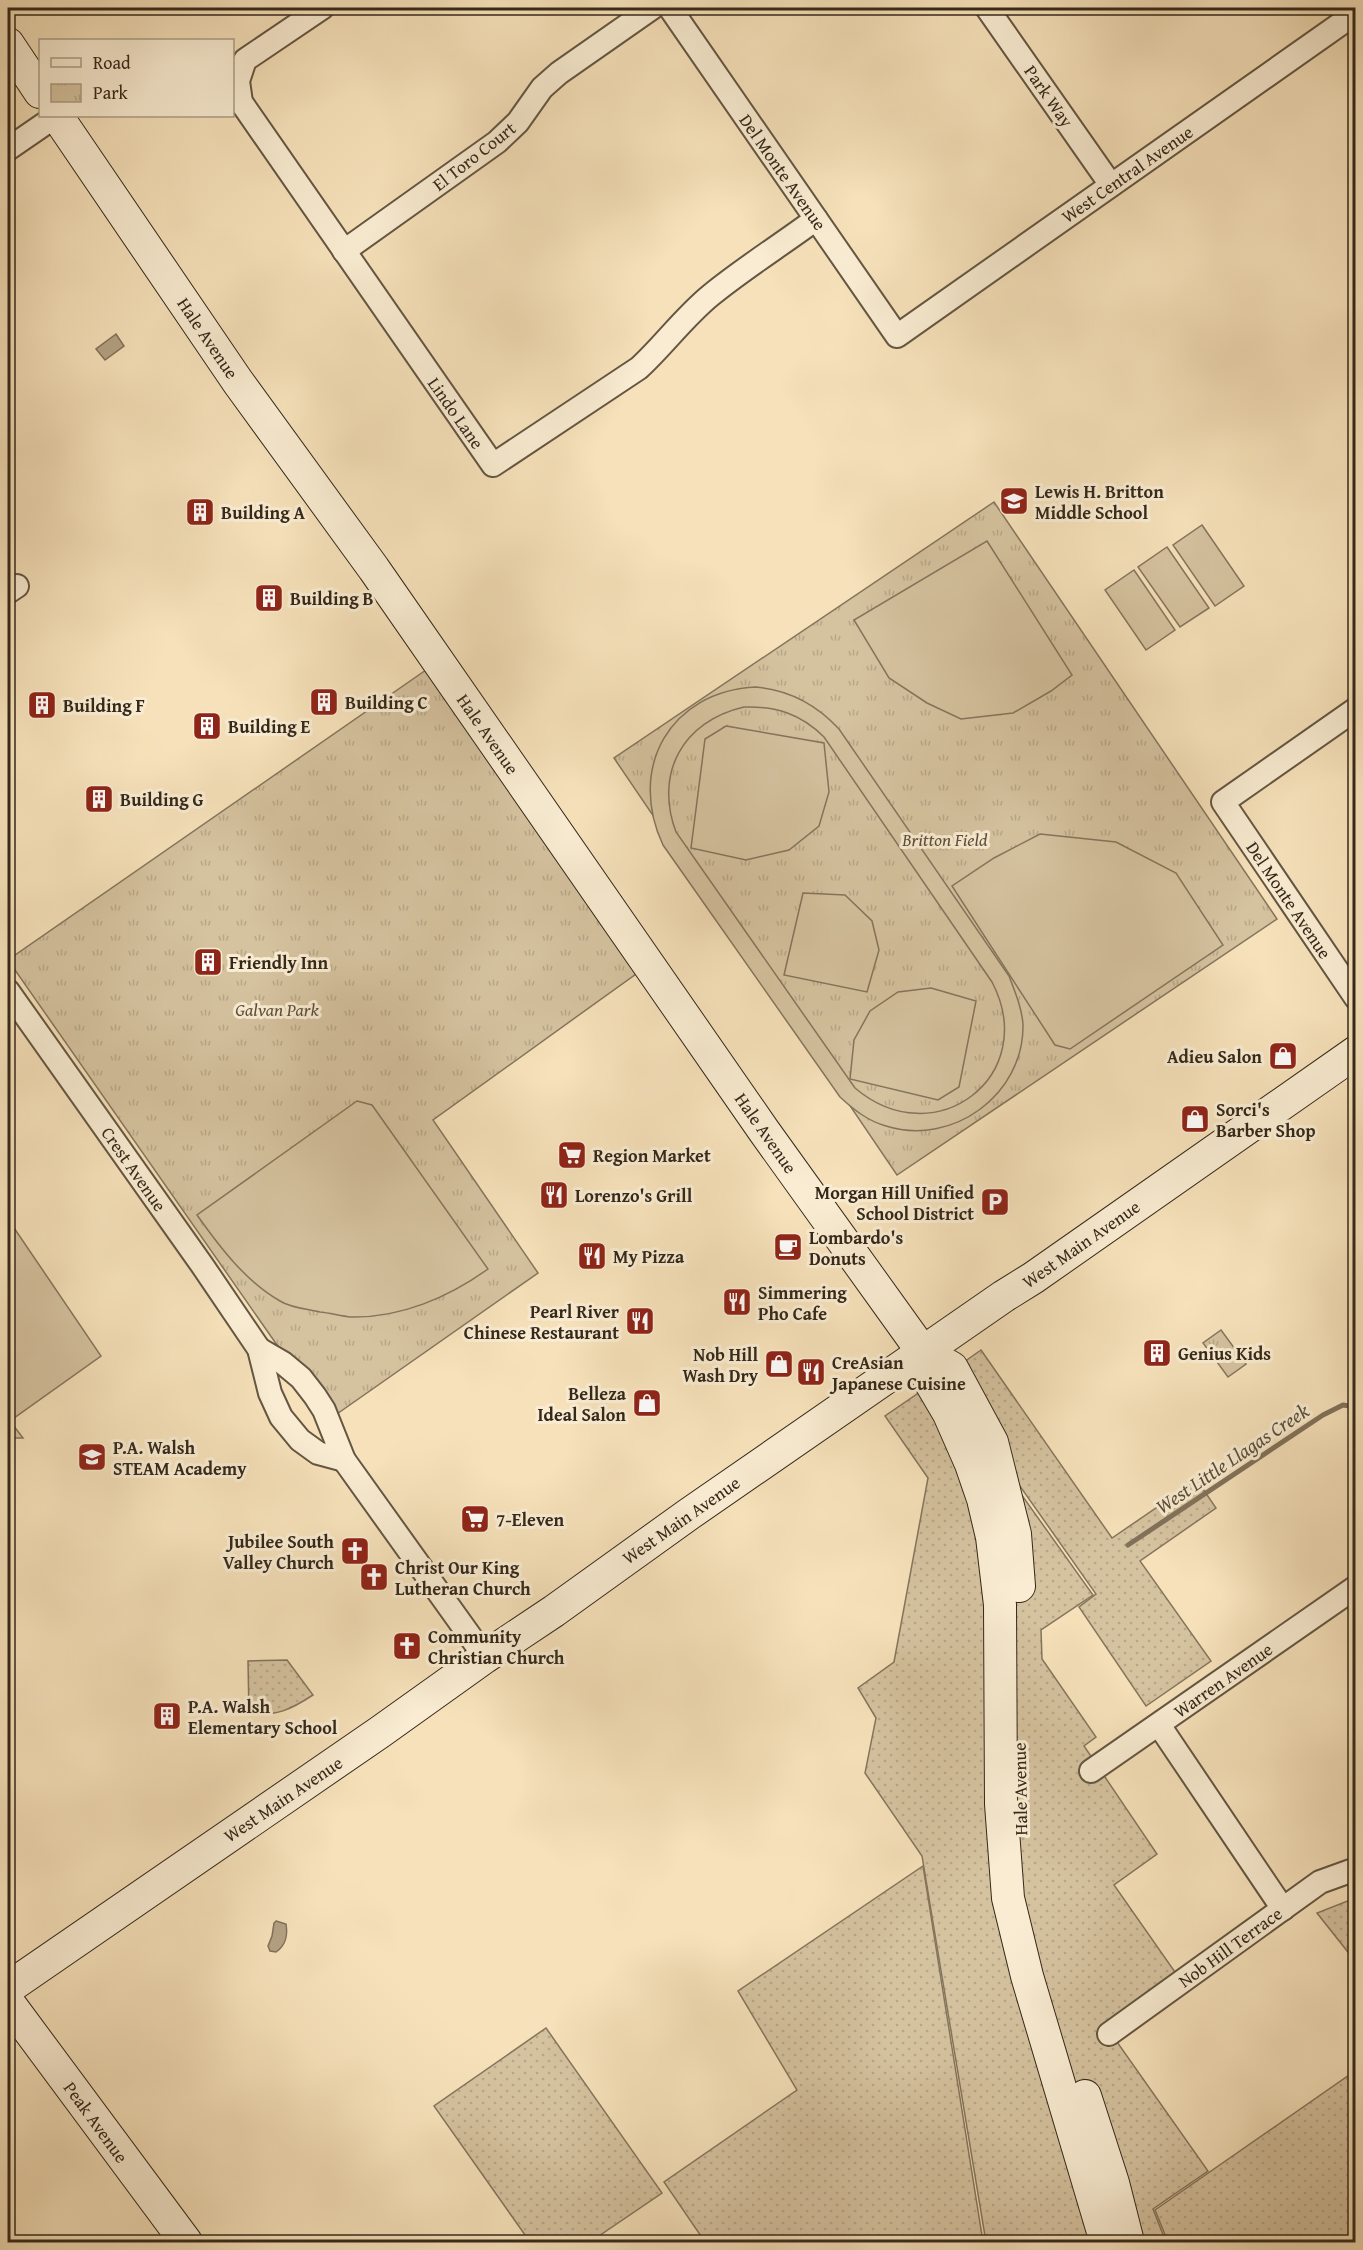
<svg xmlns="http://www.w3.org/2000/svg" width="1363" height="2250" viewBox="0 0 1363 2250" font-family="'Gentium Book Plus',serif">
	<defs>
		<pattern id="grass-dots" width="8" height="8" patternUnits="userSpaceOnUse" patternTransform="scale(1.5)"><rect width="8" height="8" fill="#d5c29f"/><path d="M2 2h.1M6 6h.1" fill="none" stroke="#b7a788" stroke-width="1.8" stroke-linecap="round"/></pattern>
		<pattern id="park-tufts" width="24" height="20" patternUnits="userSpaceOnUse" patternTransform="scale(1.5)"><rect width="24" height="20" fill="#d5c29f"/><path d="M3 7l-1-3M5 7V3M7 7l1-3M15 17l-1-3M17 17v-4M19 17l1-3" fill="none" stroke="#b7a788"/></pattern>
	</defs>
	<rect width="100%" height="100%" fill="#f6e1ba"/>
	<filter id="stains"><feTurbulence type="fractalNoise" baseFrequency=".00333" numOctaves="4"/><feColorMatrix values="0 0 0 0 .2 0 0 0 0 .09 0 0 0 0 .02 0 0 0 .5 -.17"/></filter>
	<radialGradient id="worn" r=".72"><stop offset=".6" stop-color="#630" stop-opacity="0"/><stop offset="1" stop-color="#630" stop-opacity=".3"/></radialGradient>
	<g fill="url(#grass-dots)" stroke="#84755c" stroke-width="1.5">
		<polygon points="981,1350 1112,1538 1197,1480 1216,1508 1140,1561 1211,1661 1146,1706 1079,1607 1096,1594 943,1377"/>
		<polygon points="939,1379 1093,1595 1041,1630 1042,1659 1096,1737 1084,1746 1157,1854 1114,1885 1182,1982 1110,2032 1208,2171 1153,2209 1166,2242 986,2242 922,1856 865,1773 876,1718 858,1688 894,1662 928,1478 885,1416"/>
		<path d="M287,1660L313,1695C290,1710 277,1716 249,1714L248,1661Z"/>
		<polygon points="923,1866 983,2242 705,2242 664,2182 797,2090 738,1991"/>
		<polygon points="1355,1898 1355,1961 1317,1913"/>
		<polygon points="546,2028 662,2193 590,2242 530,2242 434,2106"/>
		<polygon points="1355,2071 1355,2242 1168,2242 1155,2210"/>
	</g>
	<g fill="url(#park-tufts)" stroke="#84755c" stroke-width="1.5">
		<polygon points="994,502 1277,919 897,1175 614,758"/>
		<polygon points="426,670 636,974 433,1120 538,1273 334,1416 299,1370 277,1345 8,960"/>
		<polygon points="1221,1330 1246,1364 1228,1377 1203,1343"/>
	</g>
	<g fill="#d5c29f" stroke="#84755c" stroke-width="1.5" fill-rule="evenodd">
		<polygon points="1202,525 1244,586 1215,606 1173,545"/>
		<polygon points="987,541 1072,675 1051,691 1013,713 961,719 927,703 889,678 854,620"/>
		<polygon points="1167,547 1209,608 1180,627 1138,567"/>
		<polygon points="1134,570 1175,630 1146,650 1105,590"/>
		<path d="M756,687C790,690 816,704 839,729L1009,976C1015,992 1022,1008 1023,1025C1024,1094 953,1147 886,1126C868,1121 854,1110 840,1097L663,845C627,768 670,691 756,687ZM744,707C776,706 801,714 824,737L992,982C1041,1076 935,1156 855,1088L676,832C654,773 683,721 744,707Z"/>
		<polygon points="726,726 824,743 829,792 819,826 789,850 746,860 691,848 705,739"/>
		<polygon points="1040,834 1116,842 1176,873 1223,945 1070,1049 1055,1045 952,886 994,858"/>
		<polygon points="803,893 845,895 872,921 879,950 867,992 784,975"/>
		<polygon points="931,988 976,1001 959,1087 938,1100 850,1079 854,1040 870,1011 898,992"/>
		<path d="M357,1101L372,1105L488,1269C449,1297 401,1318 351,1317C341,1316 330,1313 320,1312C307,1309 291,1308 280,1301C246,1282 219,1246 197,1215Z"/>
		<polygon points="8,1219 101,1356 10,1421 23,1438 8,1438"/>
	</g>
	<g fill="#b4a284" stroke="#81715a" stroke-width="1.5">
		<polygon points="116,334 124,346 105,360 96,349"/>
		<path d="M276,1921L286,1924C288,1936 286,1945 276,1952L270,1951L268,1946L272,1936L274,1923Z"/>
	</g>
	<g fill="none" stroke-linecap="round" stroke-linejoin="round">
		<polyline stroke="#81715a" stroke-width="5" points="1128,1545 1323,1415 1343,1405 1356,1407"/>
		<g stroke="#645642" stroke-width="26">
			<g id="street">
				<path d="M322,8L245,60L238,81L241,102L493,465L639,368C664,345 684,317 711,295C744,268 781,245 816,219"/>
				<polyline points="670,8 897,336 1356,13"/>
				<polyline points="987,8 1111,185"/>
				<polyline points="8,149 56,116"/>
				<polyline points="344,251 497,142 518,122 542,88 559,73 652,8"/>
				<polyline points="8,592 17,586"/>
				<polyline points="1356,709 1223,802 1356,998"/>
				<polyline points="8,991 202,1265 259,1349 270,1393 281,1417 300,1440 318,1453 344,1460"/>
				<polyline points="259,1349 283,1363 301,1378 315,1396 324,1410 344,1460 485,1657"/>
				<polyline points="1159,1725 1283,1909"/>
				<polyline points="1091,1771 1356,1587"/>
				<polyline points="1109,2034 1320,1882 1356,1869"/>
			</g>
		</g>
		<g stroke="#34281a" stroke-width="34">
			<g id="secondary">
				<polyline points="8,44 40,92"/>
				<polyline points="57,116 238,382 374,569 764,1131 922,1351 929,1380 949,1414 971,1464 983,1499 992,1537 1000,1605 1001,1804 1008,1898 1027,1976 1106,2242"/>
				<polyline points="922,1351 952,1368 992,1442 1015,1534 1019,1586"/>
				<polyline points="8,1988 380,1732 485,1657 554,1611 689,1514 1004,1296 1033,1278 1356,1052"/>
				<polyline points="8,2002 186,2242"/>
				<polyline points="1085,2096 1113,2183 1128,2242"/>
			</g>
		</g>
		<use href="#street" stroke="#f9ecd2" stroke-width="22"/>
		<use href="#secondary" stroke="#f9ecd2" stroke-width="32"/>
	</g>
	<defs>
		<g id="school-square" transform="scale(1.5)"><rect x="-9" y="-9" width="18" height="18" rx="4" fill="#8f2418" stroke="#f9ecd2"/><path d="M0-5L7-2L0 1L-7-2ZM-4 1L0 2.5L4 1V4Q0 6-4 4Z" fill="#fff"/></g>
		<g id="building-square" transform="scale(1.5)"><rect x="-9" y="-9" width="18" height="18" rx="4" fill="#8f2418" stroke="#f9ecd2"/><path d="M-4-6H4V6H1V3H-1V6H-4ZM-2.5-4.3h1.7v1.8h-1.7ZM.8-4.3h1.7v1.8H.8ZM-2.5-1h1.7V.8h-1.7ZM.8-1h1.7V.8H.8Z" fill="#fff"/></g>
		<g id="shop-square" transform="scale(1.5)"><rect x="-9" y="-9" width="18" height="18" rx="4" fill="#8f2418" stroke="#f9ecd2"/><path d="M-5-2.5h2.3a2.7 3.5 0 0 1 5.4 0H5L5.5 6h-11ZM-1.5-2.5h3a1.5 2.3 0 0 0-3 0Z" fill="#fff"/></g>
		<g id="supermarket-square" transform="scale(1.5)"><rect x="-9" y="-9" width="18" height="18" rx="4" fill="#8f2418" stroke="#f9ecd2"/><path d="M-6-5.5h2.5l.6 2H6L4.5 2H-2.5L-4.4-4H-6ZM-1.5 3.2a1.3 1.3 0 1 0 .1 0ZM3 3.2a1.3 1.3 0 1 0 .1 0Z" fill="#fff"/></g>
		<g id="restaurant-square" transform="scale(1.5)"><rect x="-9" y="-9" width="18" height="18" rx="4" fill="#8f2418" stroke="#f9ecd2"/><path d="M-5-6h1v4h1v-4h1v4h1v-4h1v5L-1.5 .5V6h-2V.5L-5-1ZM5-6V6H3V1.5H1.5Q1.5-4 5-6Z" fill="#fff"/></g>
		<g id="parking-square" transform="scale(1.5)"><rect x="-9" y="-9" width="18" height="18" rx="4" fill="#8f2418" stroke="#f9ecd2"/><path d="M-3.5-5.5H1a3.5 3.5 0 0 1 0 7H-1V5.5H-3.5ZM-1-3.4V-.6H.8a1.4 1.4 0 0 0 0-2.8Z" fill="#fff"/></g>
		<g id="cafe-square" transform="scale(1.5)"><rect x="-9" y="-9" width="18" height="18" rx="4" fill="#8f2418" stroke="#f9ecd2"/><path d="M-5.5-4.5H6V0H3Q3 3.5 0 3.5H-2.5Q-5.5 3.5-5.5 0ZM3-3.2v2h1.7v-2ZM-6 4.5H4V6H-6Z" fill="#fff"/></g>
		<g id="church-square" transform="scale(1.5)"><rect x="-9" y="-9" width="18" height="18" rx="4" fill="#8f2418" stroke="#f9ecd2"/><path d="M-1.2-6h2.4v3.5h3.3v2.4h-3.3V6h-2.4V-.1h-3.3v-2.4h3.3Z" fill="#fff"/></g>
	</defs>
	<g fill-rule="evenodd">
		<use href="#school-square" x="1014" y="501"/>
		<use href="#building-square" x="200" y="512"/>
		<use href="#building-square" x="269" y="598"/>
		<use href="#building-square" x="324" y="702"/>
		<use href="#building-square" x="42" y="705"/>
		<use href="#building-square" x="207" y="726"/>
		<use href="#building-square" x="99" y="799"/>
		<use href="#building-square" x="208" y="962"/>
		<use href="#shop-square" x="1283" y="1056"/>
		<use href="#shop-square" x="1195" y="1119"/>
		<use href="#supermarket-square" x="572" y="1155"/>
		<use href="#restaurant-square" x="554" y="1195"/>
		<use href="#parking-square" x="995" y="1202"/>
		<use href="#cafe-square" x="788" y="1247"/>
		<use href="#restaurant-square" x="592" y="1256"/>
		<use href="#restaurant-square" x="737" y="1302"/>
		<use href="#restaurant-square" x="640" y="1321"/>
		<use href="#building-square" x="1157" y="1353"/>
		<use href="#shop-square" x="779" y="1364"/>
		<use href="#restaurant-square" x="811" y="1372"/>
		<use href="#shop-square" x="647" y="1403"/>
		<use href="#school-square" x="92" y="1457"/>
		<use href="#supermarket-square" x="475" y="1519"/>
		<use href="#church-square" x="355" y="1551"/>
		<use href="#church-square" x="374" y="1577"/>
		<use href="#church-square" x="407" y="1646"/>
		<use href="#building-square" x="167" y="1716"/>
	</g>
	<g text-anchor="middle" dominant-baseline="central" stroke-width="6" stroke-linejoin="round" paint-order="stroke">
		<g font-size="18" fill="#34281a" stroke="#f9ecd2">
			<text transform="translate(1049 96) rotate(55)">Park Way</text>
			<text transform="translate(474 156) rotate(-38)">El Toro Court</text>
			<text transform="translate(783 172) rotate(55)">Del Monte Avenue</text>
			<text transform="translate(1127 174) rotate(-35)">West Central Avenue</text>
			<text transform="translate(208 338) rotate(56)">Hale Avenue</text>
			<text transform="translate(456 413) rotate(55)">Lindo Lane</text>
			<text transform="translate(488 734) rotate(55)">Hale Avenue</text>
			<text transform="translate(1289 900) rotate(56)">Del Monte Avenue</text>
			<text transform="translate(766 1133) rotate(55)">Hale Avenue</text>
			<text transform="translate(134 1169) rotate(55)">Crest Avenue</text>
			<text transform="translate(1081 1244) rotate(-35)">West Main Avenue</text>
			<text transform="translate(681 1520) rotate(-35)">West Main Avenue</text>
			<text transform="translate(1223 1680) rotate(-35)">Warren Avenue</text>
			<text transform="translate(1020 1789) rotate(-91)">Hale Avenue</text>
			<text transform="translate(283 1799) rotate(-34)">West Main Avenue</text>
			<text transform="translate(1230 1947) rotate(-36)">Nob Hill Terrace</text>
			<text transform="translate(96 2122) rotate(54)">Peak Avenue</text>
		</g>
		<g font-size="18" font-weight="bold" fill="#34281a" stroke="#f9ecd2" text-anchor="start">
			<text x="1035" y="491">Lewis H. Britton<tspan x="1035" dy="21">Middle School</tspan></text>
			<text x="221" y="512">Building A</text>
			<text x="290" y="598">Building B</text>
			<text x="345" y="702">Building C</text>
			<text x="63" y="705">Building F</text>
			<text x="228" y="726">Building E</text>
			<text x="120" y="799">Building G</text>
			<text x="229" y="962">Friendly Inn</text>
			<text x="1262" y="1056" text-anchor="end">Adieu Salon</text>
			<text x="1216" y="1109">Sorci's<tspan x="1216" dy="21">Barber Shop</tspan></text>
			<text x="593" y="1155">Region Market</text>
			<text x="974" y="1192" text-anchor="end">Morgan Hill Unified<tspan x="974" dy="21">School District</tspan></text>
			<text x="575" y="1195">Lorenzo's Grill</text>
			<text x="809" y="1237">Lombardo's<tspan x="809" dy="21">Donuts</tspan></text>
			<text x="613" y="1256">My Pizza</text>
			<text x="758" y="1292">Simmering<tspan x="758" dy="21">Pho Cafe</tspan></text>
			<text x="619" y="1311" text-anchor="end">Pearl River<tspan x="619" dy="21">Chinese Restaurant</tspan></text>
			<text x="1178" y="1353">Genius Kids</text>
			<text x="758" y="1354" text-anchor="end">Nob Hill<tspan x="758" dy="21">Wash Dry</tspan></text>
			<text x="832" y="1362">CreAsian<tspan x="832" dy="21">Japanese Cuisine</tspan></text>
			<text x="626" y="1393" text-anchor="end">Belleza<tspan x="626" dy="21">Ideal Salon</tspan></text>
			<text x="113" y="1447">P.A. Walsh<tspan x="113" dy="21">STEAM Academy</tspan></text>
			<text x="496" y="1519">7-Eleven</text>
			<text x="334" y="1541" text-anchor="end">Jubilee South<tspan x="334" dy="21">Valley Church</tspan></text>
			<text x="395" y="1567">Christ Our King<tspan x="395" dy="21">Lutheran Church</tspan></text>
			<text x="428" y="1636">Community<tspan x="428" dy="21">Christian Church</tspan></text>
			<text x="188" y="1706">P.A. Walsh<tspan x="188" dy="21">Elementary School</tspan></text>
		</g>
		<g font-size="18" font-style="italic" fill="#5c4e3b" stroke="#f9ecd2">
			<text x="945" y="839">Britton Field</text>
			<text x="277" y="1009">Galvan Park</text>
		</g>
		<g font-size="20" font-style="italic" fill="#5a4d3a" stroke="#f9ecd2">
			<text transform="translate(1232 1458) rotate(-34)">West Little Llagas Creek</text>
		</g>
	</g>
	<rect width="1363" height="2250" fill="none" stroke="#f6e1ba" stroke-width="30"/>
	<rect x="9" y="9" width="1345" height="2232" fill="none" stroke="#34281a" stroke-width="3"/>
	<rect x="15" y="15" width="1333" height="2220" fill="none" stroke="#34281a" stroke-width="1.5"/>
	<rect x="39" y="39" width="195" height="78" fill="#f9ecd2" stroke="#aa9e88" stroke-width="1.5"/>
	<rect x="51" y="58" width="30" height="9" fill="#f9ecd2" stroke="#aa9e88" stroke-width="1.5"/>
	<text x="93" y="69" font-size="18" fill="#34281a">Road</text>
	<rect x="51" y="84" width="30" height="18" fill="url(#park-tufts)" stroke="#aa9e88" stroke-width="1.5"/>
	<text x="93" y="99" font-size="18" fill="#34281a">Park</text>
	<rect width="100%" height="100%" filter="url(#stains)"/>
	<rect width="100%" height="100%" fill="url(#worn)"/>
</svg>
